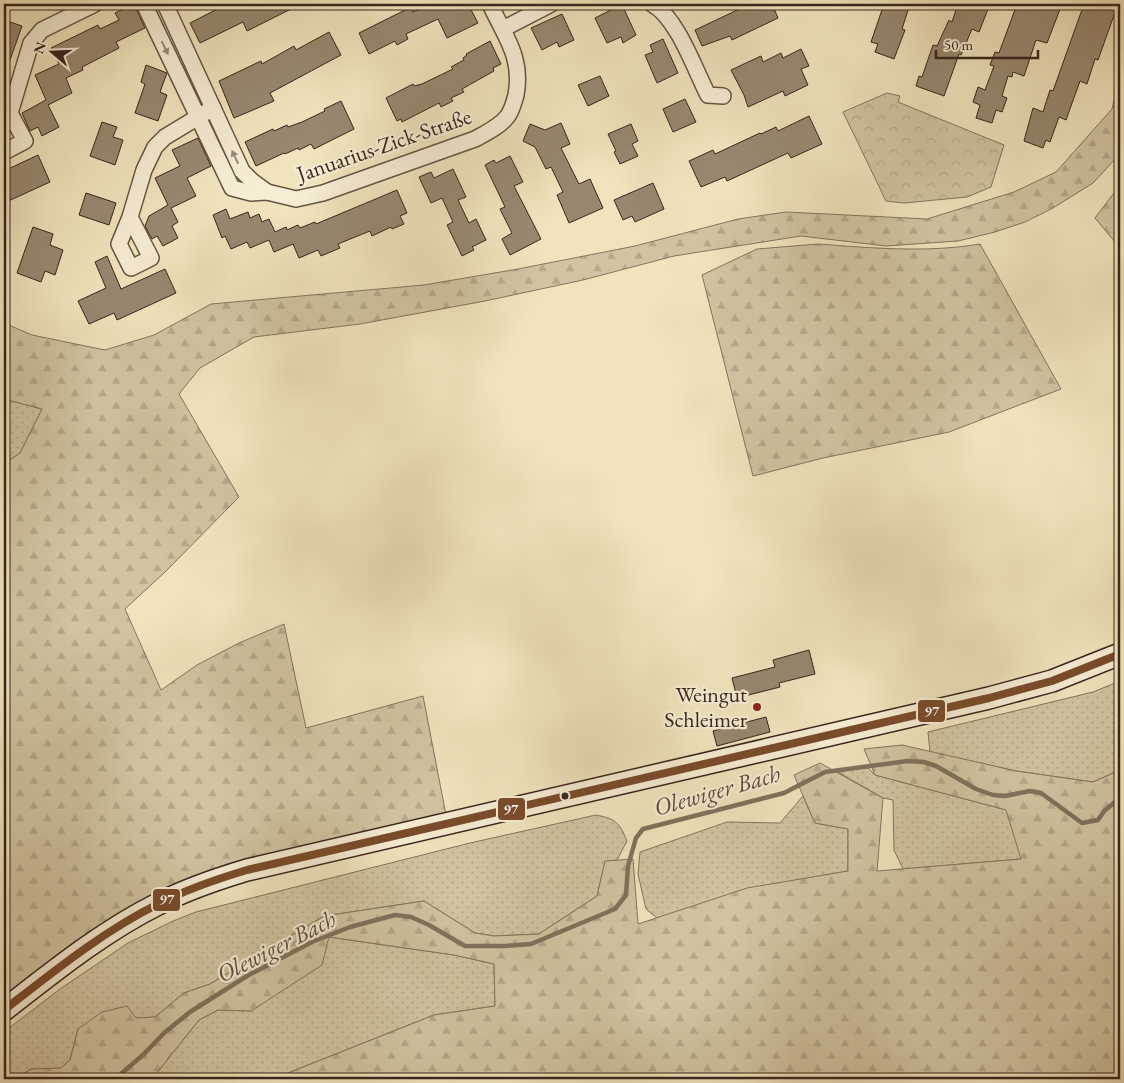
<svg xmlns="http://www.w3.org/2000/svg" width="1124" height="1083" viewBox="0 0 1124 1083" font-family="'EB Garamond',serif">
	<defs>
		<pattern id="grass-dots" width="8" height="8" patternUnits="userSpaceOnUse" patternTransform="scale(1.25)"><rect width="8" height="8" fill="#d2c4a2"/><path d="M2 2h.1M6 6h.1" fill="none" stroke="#b5a88b" stroke-width="1.8" stroke-linecap="round"/></pattern>
		<pattern id="forest-firs" width="22" height="20" patternUnits="userSpaceOnUse" patternTransform="scale(1.25)"><rect width="22" height="20" fill="#d2c4a2"/><path d="M5 1l3.5 6h-7zM16 11l3.5 6h-7z" fill="#b5a88b"/></pattern>
		<pattern id="park-crowns" width="20" height="18" patternUnits="userSpaceOnUse" patternTransform="scale(1.25)"><rect width="20" height="18" fill="#d2c4a2"/><path d="M2 6a3 3 0 1 1 6 0M12 15a3 3 0 1 1 6 0" fill="none" stroke="#b5a88b"/></pattern>
	</defs>
	<rect width="100%" height="100%" fill="#f1e4bd"/>
	<filter id="stains"><feTurbulence type="fractalNoise" baseFrequency=".004" numOctaves="4"/><feColorMatrix values="0 0 0 0 .2 0 0 0 0 .09 0 0 0 0 .02 0 0 0 .5 -.17"/></filter>
	<radialGradient id="worn" r=".72"><stop offset=".6" stop-color="#630" stop-opacity="0"/><stop offset="1" stop-color="#630" stop-opacity=".3"/></radialGradient>
	<g fill="url(#grass-dots)" stroke="#85745f">
		<polygon points="4,399 42,409 20,453 4,464"/>
		<polygon points="1120,681 1120,770 1093,782 1016,771 930,752 928,732 1093,692"/>
		<polygon points="867,767 875,775 1007,810 1022,859 903,869 894,850 893,800 883,798 838,772"/>
		<polygon points="803,796 815,823 848,829 848,871 751,888 657,918 646,909 638,874 640,852 727,822 780,823"/>
		<path d="M596,815C616,819 619,822 627,841L617,860L605,862L597,896L539,934L494,936L475,933L424,901L324,916L210,984L184,993L155,1017L136,1019L78,1029L70,1060L61,1069H31L15,1079H4V1032L60,989L128,943L173,921L196,912L470,843Z"/>
		<polygon points="328,937 454,955 494,964 495,1006 434,1015 273,1079 152,1079 199,1020 218,1010 251,1011"/>
	</g>
	<g fill="url(#forest-firs)" stroke="#85745f">
		<polygon points="1120,95 1120,154 1093,183 1053,208 1025,222 995,232 958,241 886,246 801,236 674,256 583,280 485,301 360,324 254,337 200,368 179,394 239,497 165,572 125,609 161,690 197,665 239,643 284,624 306,728 423,696 446,815 224,868 4,1000 4,464 20,453 42,409 4,399 4,323 32,335 105,350 154,335 211,304 424,285 518,269 635,246 738,219 786,212 927,219 1014,192 1056,172 1112,109 1114,100"/>
		<polygon points="1120,185 1120,248 1095,218"/>
		<path d="M818,244C872,248 927,253 980,244L1061,389L949,432L823,458L753,476L702,275L757,249Z"/>
		<polygon points="902,745 1016,771 1093,782 1120,770 1120,1079 273,1079 434,1015 495,1006 494,964 454,955 329,937 322,965 251,1011 218,1010 199,1020 152,1079 15,1079 31,1069 61,1068 70,1060 78,1029 102,1012 127,1006 136,1018 155,1017 184,993 210,984 324,916 424,901 475,933 494,936 539,934 597,896 605,861 633,859 638,924 747,888 848,871 848,829 815,823 794,775 820,763 883,798 877,871 1021,859 1006,810 875,775 864,749"/>
	</g>
	<polygon fill="url(#park-crowns)" stroke="#85745f" points="887,93 900,96 898,102 1004,145 991,187 967,197 904,203 886,201 843,112"/>
	<g fill="none" stroke-linecap="round" stroke-linejoin="round">
		<polyline stroke="#81715c" stroke-width="4.5" points="115,1079 144,1054 164,1033 190,1012 247,976 312,942 350,927 395,915 411,917 429,925 465,946 505,946 531,944 615,909 626,895 628,866 636,838 643,829 784,793 825,772 908,761 924,762 936,766 976,789 993,795 1005,796 1030,791 1041,793 1082,823 1098,820 1104,811 1120,798"/>
	</g>
	<g fill="#988870" stroke="#38251c">
		<polygon points="134,4 145,28 116,42 119,48 88,64 82,67 83,70 66,78 72,93 48,105 59,127 42,136 38,127 30,131 22,113 46,100 35,75 59,64 51,48 98,25 100,29 119,20 115,13"/>
		<polygon points="227,4 301,4 247,31 243,22 200,43 190,23"/>
		<polygon points="431,4 468,4 478,23 447,38 438,19 406,34 408,39 397,45 395,41 369,54 359,33 411,7 413,12"/>
		<polygon points="750,4 772,4 778,18 732,40 730,36 702,46 695,30"/>
		<polygon points="884,4 910,4 902,29 905,30 894,59 875,52 878,44 871,42"/>
		<polygon points="958,4 990,4 979,32 972,29 961,55 959,54 944,96 916,86 919,76 922,77 933,45 937,46 949,20 952,22"/>
		<polygon points="1017,4 1062,4 1047,43 1036,40 1024,76 1013,72 1012,77 1008,76 1002,96 1007,98 1002,112 996,110 992,123 976,118 980,105 973,102 978,87 985,90 994,66 990,65 995,52 999,53"/>
		<polygon points="1084,4 1118,4 1098,60 1095,59 1087,84 1080,81 1066,120 1059,117 1050,142 1046,140 1043,148 1024,141 1033,108 1043,112 1050,90 1053,91"/>
		<polygon points="617,7 624,9 636,35 623,43 621,37 607,43 595,18"/>
		<polygon points="562,14 574,40 559,47 557,42 542,50 531,28"/>
		<polygon points="4,20 22,26 5,74 4,73"/>
		<polygon points="329,32 341,55 270,93 274,101 234,118 219,81 261,61 262,64 294,46 296,50"/>
		<polygon points="663,39 678,73 657,83 645,55 653,52 650,45"/>
		<polygon points="490,41 501,64 493,68 494,71 462,89 464,92 451,98 453,101 441,107 439,103 402,122 401,119 397,121 386,98 413,84 414,86 422,84 453,69 451,67 464,60 463,58 467,55 466,54"/>
		<polygon points="801,49 809,66 801,69 808,85 785,96 783,91 748,107 744,95 731,70 761,56 763,62 781,53 783,58"/>
		<polygon points="146,65 167,73 160,92 167,95 158,121 135,113 145,84 141,82"/>
		<polygon points="600,76 609,96 588,106 578,85"/>
		<polygon points="685,99 696,122 673,132 663,109"/>
		<polygon points="341,101 354,129 314,149 311,144 299,150 298,148 285,154 284,153 256,166 245,142 273,129 274,131 287,125 288,127 302,122 325,111 324,109"/>
		<polygon points="809,116 822,144 791,158 788,153 727,181 725,177 701,187 689,161 713,150 715,154 760,133 761,134 776,127 778,131"/>
		<polygon points="102,122 117,127 113,137 123,140 115,165 90,156"/>
		<polygon points="561,123 570,144 561,148 579,184 590,179 603,208 569,223 557,195 563,192 551,167 546,169 535,147 523,141 530,124 545,130"/>
		<polygon points="631,124 638,141 632,144 638,156 620,164 614,152 616,151 608,134"/>
		<polygon points="198,138 211,166 187,178 196,196 171,208 178,222 172,226 178,238 163,246 157,236 152,239 145,226 149,216 168,205 155,178 180,166 172,150"/>
		<polygon points="38,155 50,182 4,203 4,171"/>
		<polygon points="510,156 523,182 514,186 541,239 510,255 502,239 512,233 500,209 505,207 485,165 494,160 496,163"/>
		<polygon points="453,169 466,197 458,200 469,223 476,219 486,240 472,247 474,250 462,256 447,225 453,222 442,198 431,203 419,177 431,172 434,178"/>
		<polygon points="653,183 664,209 635,222 632,216 623,220 614,200"/>
		<polygon points="397,190 407,213 400,216 404,224 392,229 391,227 372,236 370,231 338,244 340,248 321,256 318,250 299,258 293,244 274,252 269,240 250,248 247,242 231,249 225,236 222,238 213,215 226,209 230,219 248,212 250,218 259,214 262,222 269,219 275,232 286,227 287,230 298,225 300,228 315,222 316,224"/>
		<polygon points="86,193 116,203 109,225 79,215"/>
		<polygon points="33,227 53,234 50,245 63,250 55,275 45,271 41,282 17,273"/>
		<polygon points="107,256 121,289 165,269 176,293 117,320 114,313 89,324 78,301 106,288 95,262"/>
		<polygon points="809,650 815,674 779,683 780,687 737,698 732,678 775,667 773,660"/>
		<polygon points="766,717 770,732 717,746 713,731"/>
	</g>
	<g fill="none" stroke-linecap="round" stroke-linejoin="round">
		<g stroke="#654" stroke-width="18">
			<g id="minor">
				<polyline points="144,4 232,188 251,193 267,192"/>
				<path d="M165,4L242,171L252,181L267,192L296,199L323,193L475,139C486,133 499,127 507,117C512,111 514,102 516,95C523,57 505,37 490,4"/>
				<path d="M652,4C677,17 695,70 708,95L723,96"/>
				<polyline points="503,29 551,4"/>
				<polyline points="4,123 10,113 31,43 42,30 95,4"/>
				<polyline points="4,152 25,141 10,113"/>
				<polyline points="130,217 151,258 131,268 119,244 130,217 144,170 155,147 165,137 213,108"/>
			</g>
		</g>
		<g stroke="#38251c" stroke-width="24">
			<path id="secondary" d="M4,1010C53,972 102,932 158,904C187,889 217,879 247,870L989,698L1052,681L1120,654"/>
		</g>
		<use href="#minor" stroke="#f6edd4" stroke-width="15"/>
		<use href="#secondary" stroke="#f6edd4" stroke-width="21"/>
		<g stroke="#f6edd4" stroke-width="11">
			<path id="bus-1" d="M4,1010C53,972 102,932 158,904C187,889 217,879 247,870L989,698L1052,681L1120,654"/>
		</g>
		<use href="#bus-1" stroke="#7a4b2a" stroke-width="8"/>
	</g>
	<defs><path id="oneway-solid" d="M-6-.8H1V-3.2L6.5 0L1 3.2V.8H-6Z" transform="scale(1.25)"/></defs>
	<g fill="#978978">
		<use href="#oneway-solid" transform="translate(165 48) rotate(64)"/>
		<use href="#oneway-solid" transform="translate(235 157) rotate(-115)"/>
	</g>
	<circle fill="#8f2418" stroke="#f6edd4" stroke-width="2" cx="757" cy="707" r="5"/>
	<circle fill="#38251c" stroke="#f6edd4" stroke-width="2" cx="565" cy="796" r="4.5"/>
	<g text-anchor="middle" dominant-baseline="central" stroke-width="4.5" stroke-linejoin="round" paint-order="stroke">
		<g font-size="22" fill="#38251c" stroke="#f6edd4">
			<text transform="translate(384 145) rotate(-19)">Januarius-Zick-Straße</text>
		</g>
		<g font-size="22" fill="#38251c" stroke="#f6edd4" text-anchor="end">
			<text x="747" y="694">Weingut<tspan x="747" dy="25">Schleimer</tspan></text>
		</g>
		<g font-size="24" font-style="italic" fill="#5d4b3c" stroke="#f6edd4">
			<text transform="translate(717 790) rotate(-16)">Olewiger Bach</text>
			<text transform="translate(276 946) rotate(-27)">Olewiger Bach</text>
		</g>
	</g>
	<g stroke="#f6edd4" stroke-width="2">
		<rect x="917" y="699" width="29" height="24" rx="5" fill="#7a4b2a"/>
		<rect x="497" y="797" width="29" height="24" rx="5" fill="#7a4b2a"/>
		<rect x="152" y="888" width="29" height="24" rx="5" fill="#7a4b2a"/>
	</g>
	<g font-size="14" text-anchor="middle" font-weight="bold" fill="#fff">
		<text x="932" y="716">97</text>
		<text x="511" y="814">97</text>
		<text x="167" y="904">97</text>
	</g>
	<rect width="1124" height="1083" fill="none" stroke="#f1e4bd" stroke-width="20"/>
	<rect x="5" y="5" width="1114" height="1073" fill="none" stroke="#38251c" stroke-width="2.5"/>
	<rect x="10" y="10" width="1104" height="1063" fill="none" stroke="#38251c"/>
	<g transform="translate(52 52) rotate(289)" stroke="#f6edd4" stroke-width="4" paint-order="stroke">
	<path d="M0-4L9 19L0 12L-9 19Z" fill="#38251c"/>
	<text y="-8" font-size="14" font-weight="bold" text-anchor="middle" fill="#38251c">N</text>
	</g>
	<path d="M936 50v8h102v-8" fill="none" stroke="#38251c" stroke-width="2.5"/>
	<text x="944" y="50" font-size="15" fill="#38251c" stroke="#f6edd4" stroke-width="4" paint-order="stroke">50 m</text>
	<rect width="100%" height="100%" filter="url(#stains)"/>
	<rect width="100%" height="100%" fill="url(#worn)"/>
</svg>
